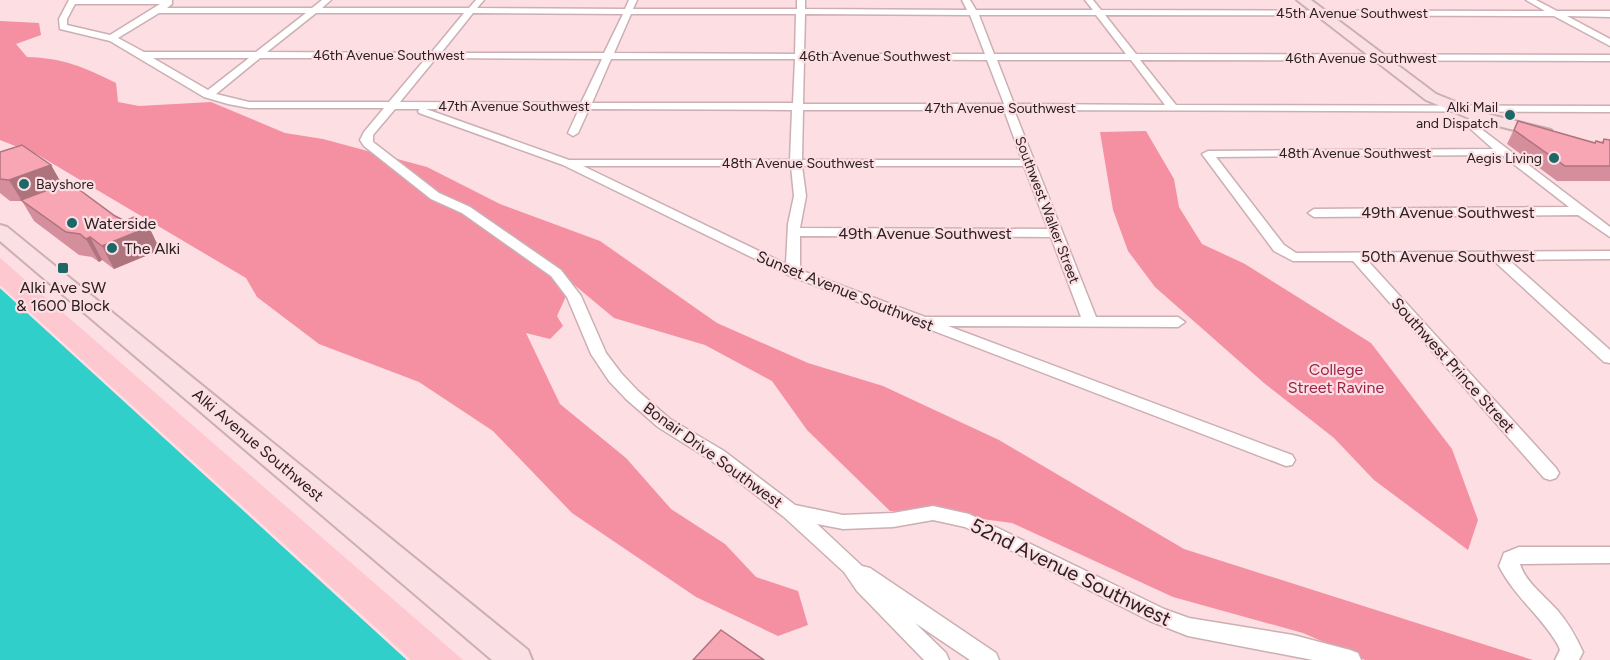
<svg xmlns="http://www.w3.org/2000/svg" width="1610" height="660" viewBox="0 0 1610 660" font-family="Figtree,sans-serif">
	<rect width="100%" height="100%" fill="#fcdee3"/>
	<polygon fill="#fec8d0" points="0,258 463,660 407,660 0,288"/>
	<g fill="#f590a3">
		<path d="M0,21L39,23L41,35L16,44L27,57C64,58 83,67 116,83L118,102L139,106L211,102L285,133L323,139L427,167L500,204L600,241L717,323L808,363L883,386L999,440L1184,549L1533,660H1365L1303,633L1173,597L1012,523L959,516L890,511L807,430L772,381L705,345L614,318L572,283L557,316L563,326L550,339L526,333L560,404L626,458L671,509L725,544L756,577L798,591L808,625L778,636L696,597L572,513L493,431L419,382L319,344L257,297L246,278L38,155L0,140Z"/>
		<polygon points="1146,131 1174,179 1179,207 1202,244 1245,264 1371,343 1452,449 1478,520 1468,550 1374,480 1334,438 1264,383 1155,287 1128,251 1113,210 1100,132"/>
	</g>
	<polygon fill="#31cfc9" points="0,288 407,660 0,660"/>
	<polygon fill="#fcdee3" points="0,285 409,658 410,660 407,660 0,288"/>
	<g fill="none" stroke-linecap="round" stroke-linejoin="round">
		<g stroke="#cbafb3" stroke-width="3">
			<g id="street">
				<path d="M69,0H172V4L167,8H312L322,0H331L322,8H469L476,0H484L477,8L625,9L629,0H637L633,9H797V0H805V9L967,10L962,0H970L976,10H1093L1085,0H1093L1101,10L1545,11L1526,0H1536L1557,11H1610V17L1567,16L1610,39V46L1554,16L1105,15L1136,54L1610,55V61L1140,60L1176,105L1610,106V112L1014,110L1096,317H1178L1185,322L1178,327L948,326L1292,455L1295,460L1292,465L1286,466L788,275L563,165L419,113L418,111L420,109H395L373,135V142L439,193L470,207L561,270L581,296L606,353L621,373L638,391L670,419L724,451L795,505L843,515L893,513L933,506L969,514L1164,609L1189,618L1293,635L1350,650L1358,653L1361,660H1313L1188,636L1150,621L965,527L933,520L893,527L843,529L817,524L862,566L870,568L996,653L999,660H970L915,623L946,653L949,660H924L857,591L844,572L784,517L712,461L658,427L626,399L609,381L591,354L567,297L551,276L462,213L431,199L364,146L360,140L364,132L384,108H249L228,104L204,97L110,41L60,29L59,19ZM75,4H160L110,35L67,25V19ZM159,13H306L256,52H144L118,38ZM316,13H464L431,53L267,52ZM473,13L623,14L604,53H441ZM631,14H796L795,54L614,53ZM805,14L970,15L985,54H804ZM979,15H1096L1126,54H994ZM153,58H249L208,90ZM260,58H426L389,102H249L216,94ZM436,58L602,59L581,103L400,102ZM611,59H795L793,103H592ZM804,59L987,60L1004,104H803ZM997,60H1131L1165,105L1014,104ZM426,109H579L568,133L573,136L578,133L589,109L792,110L790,160H569ZM803,110H1004L1022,160H802ZM583,166H791L794,196L788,224L786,264ZM802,166H1024L1048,229L800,228L806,196ZM800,236L1051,237L1081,317H925L800,270Z"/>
				<polygon points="1477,113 1482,116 1476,125 1610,227 1610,237 1578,215 1314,217 1308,213 1314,209 1569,207 1502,155 1216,157 1284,245 1296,253 1610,251 1610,259 1509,260 1610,350 1610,363 1604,362 1493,260 1368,261 1556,468 1559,473 1556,478 1550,480 1544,478 1353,261 1293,261 1274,251 1202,154 1208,151 1493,149 1465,124 1473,114"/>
				<path d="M1519,547H1610V563L1520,564C1525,582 1546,597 1558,611C1569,624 1576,637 1583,652L1579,660H1555L1560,650L1558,645C1541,616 1514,596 1499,566L1504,553Z"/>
			</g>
		</g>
		<g stroke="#cbafb3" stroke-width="4">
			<g id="secondary">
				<polygon points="1297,0 1311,0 1436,94 1483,113 1551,130 1553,133 1545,138 1471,119 1426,100"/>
				<polygon points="0,225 7,227 528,650 532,660 492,660 0,241"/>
			</g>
		</g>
		<use href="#street" fill="#fff" fill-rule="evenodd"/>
		<use href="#secondary" fill="#fae0e5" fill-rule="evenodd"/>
	</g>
	<g fill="#d58e9b">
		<polygon points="1518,121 1595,143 1596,141 1602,142 1604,139 1610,140 1610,181 1557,181 1507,144"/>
		<polygon points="0,152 51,165 62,185 125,221 149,227 160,250 114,269 102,260 99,262 92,257 79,255 34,221 22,201 10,201 0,193"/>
	</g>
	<g fill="#ae747e">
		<polygon points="51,165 63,186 21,200 22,201 9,180"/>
		<polygon points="149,227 160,250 114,269 102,246"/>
		<polygon points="90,237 102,260 99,262 86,239"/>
	</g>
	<g fill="#f8a5b4" stroke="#ae747e" stroke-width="1.5">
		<polygon points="1518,121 1595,143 1596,141 1603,143 1604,139 1610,140 1610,166 1565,166 1514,130"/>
		<polygon points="22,145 51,165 9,180 0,179 0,152"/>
		<polygon points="69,182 115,216 125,221 134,217 149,227 102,246 90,237 86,239 80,234 66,232 21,200"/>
		<polygon points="721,630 764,660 693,660"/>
	</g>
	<g fill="#1c6866" stroke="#fcdee3" stroke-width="2">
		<circle cx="1510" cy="115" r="6"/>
		<circle cx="1554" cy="158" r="6"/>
		<circle cx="24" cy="184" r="6"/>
		<circle cx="72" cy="223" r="6"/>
		<circle cx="112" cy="248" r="6"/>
		<rect x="57" y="262" width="12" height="12" rx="3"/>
	</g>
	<g text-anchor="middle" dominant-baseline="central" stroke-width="4.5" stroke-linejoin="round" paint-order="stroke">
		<g font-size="14" fill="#2b2022" stroke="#fcdee3">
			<text x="1352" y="13">45th Avenue Southwest</text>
			<text x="389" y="55">46th Avenue Southwest</text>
			<text x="875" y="56">46th Avenue Southwest</text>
			<text x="1361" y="58">46th Avenue Southwest</text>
			<text x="514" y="106">47th Avenue Southwest</text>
			<text x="1000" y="108">47th Avenue Southwest</text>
			<text x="1355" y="153">48th Avenue Southwest</text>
			<text x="798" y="163">48th Avenue Southwest</text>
			<text transform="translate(1047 210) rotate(69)">Southwest Walker Street</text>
		</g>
		<g font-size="14" fill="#2b2022" stroke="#fcdee3" text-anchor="end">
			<text x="1498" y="107">Alki Mail<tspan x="1498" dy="16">and Dispatch</tspan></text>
			<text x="1542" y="158">Aegis Living</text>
			<text x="36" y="184" text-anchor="start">Bayshore</text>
		</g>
		<g font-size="16" fill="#2b2022" stroke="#fcdee3">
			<text x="1448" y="212">49th Avenue Southwest</text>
			<text x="925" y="233">49th Avenue Southwest</text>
			<text x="1448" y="256">50th Avenue Southwest</text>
			<text transform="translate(845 291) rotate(22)">Sunset Avenue Southwest</text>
			<text transform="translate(1453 365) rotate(48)">Southwest Prince Street</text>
			<text transform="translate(258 445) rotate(40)">Alki Avenue Southwest</text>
			<text transform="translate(713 455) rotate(36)">Bonair Drive Southwest</text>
		</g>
		<g font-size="16" fill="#2b2022" stroke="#fcdee3" text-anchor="start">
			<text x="84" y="223">Waterside</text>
			<text x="124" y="248">The Alki</text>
			<text x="63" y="287" text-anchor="middle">Alki Ave SW<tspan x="63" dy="18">&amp; 1600 Block</tspan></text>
		</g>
		<g font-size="16" fill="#982346" stroke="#fcdee3">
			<text x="1336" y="369">College<tspan x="1336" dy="18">Street Ravine</tspan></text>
		</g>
		<g font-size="20" fill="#2b2022" stroke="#fcdee3">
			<text transform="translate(1071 572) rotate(26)">52nd Avenue Southwest</text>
		</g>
	</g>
</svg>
